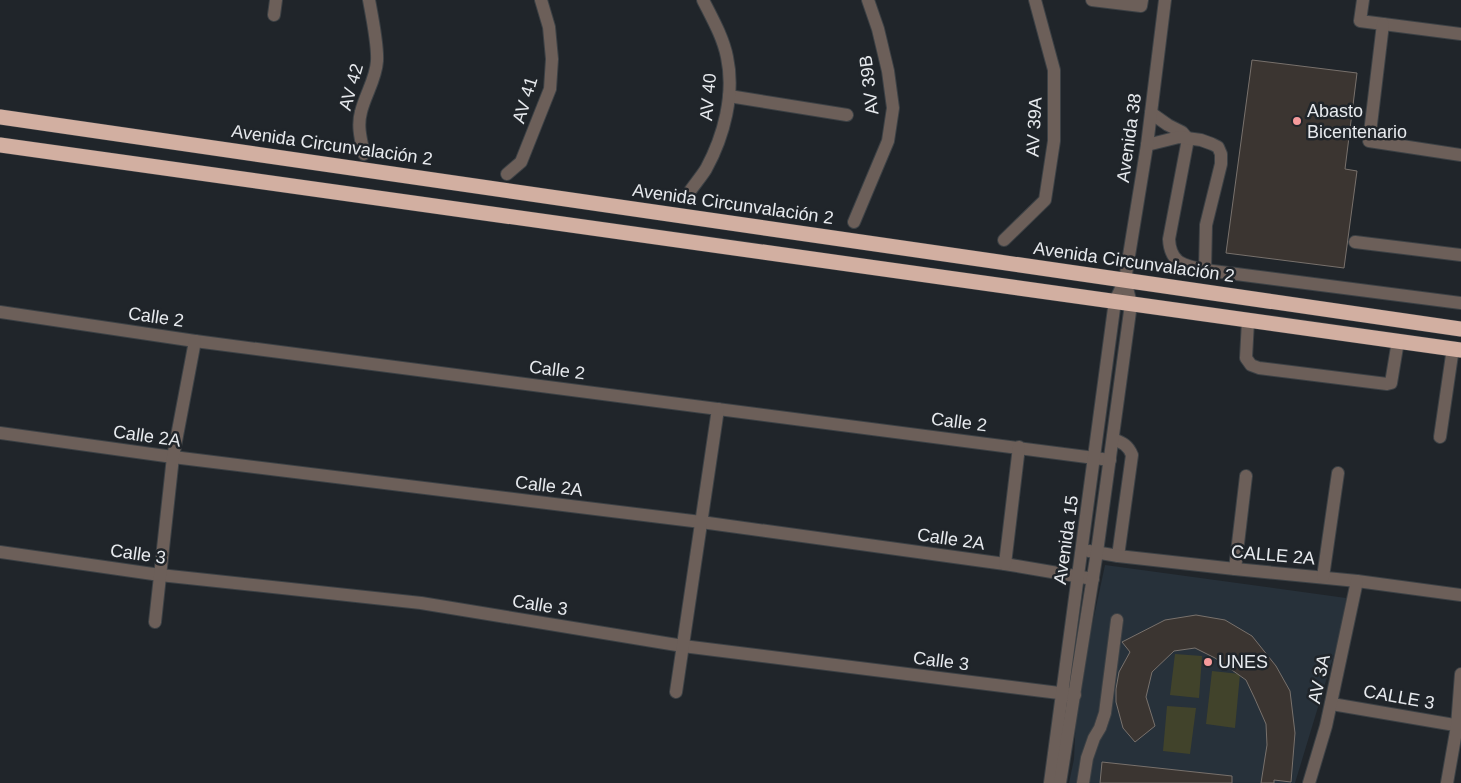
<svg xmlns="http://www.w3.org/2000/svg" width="1461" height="783" viewBox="0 0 1461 783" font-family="Helvetica,sans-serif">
	<rect width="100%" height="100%" fill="#20252a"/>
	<polygon fill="#27313a" points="1105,565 1346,598 1342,628 1295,783 1069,783 1074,759 1077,696"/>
	<g fill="#41432b">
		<polygon points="1175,654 1202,656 1199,698 1170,695"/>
		<polygon points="1212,671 1240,674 1235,728 1206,724"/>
		<polygon points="1167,706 1196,708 1190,754 1163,751"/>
	</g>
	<g fill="#3b3531" stroke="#78716c">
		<polygon points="1252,60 1357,73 1345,169 1357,171 1344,268 1226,253"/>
		<polygon points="1196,615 1225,620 1252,636 1276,666 1290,691 1295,733 1291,782 1274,780 1274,783 1261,783 1267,745 1266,724 1255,699 1246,680 1215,658 1195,648 1174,651 1152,672 1146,697 1155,726 1135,742 1123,728 1116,702 1116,689 1119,672 1130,652 1122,642 1165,620"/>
		<polygon points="1102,762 1232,776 1232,783 1100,783"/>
	</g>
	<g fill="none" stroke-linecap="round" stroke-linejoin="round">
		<g stroke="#3c4145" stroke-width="14">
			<g id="minor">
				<polyline points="1092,0 1141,6 1142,0"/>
				<polyline points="1363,0 1360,21 1461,34"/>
				<polyline points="274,15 276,0"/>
				<polyline points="1383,24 1369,141 1461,155"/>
				<polyline points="729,96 847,115"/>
				<path d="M1151,113L1168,125L1182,132L1188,139L1169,239C1170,263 1184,266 1205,270L1461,303"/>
				<polyline points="1147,145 1179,137 1201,140 1212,144 1218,147 1221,154 1221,164 1206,225 1205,270"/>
				<path d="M364,154C361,140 357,126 361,112C365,95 376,79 377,61C378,45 372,16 369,0"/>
				<polyline points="507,174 521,162 550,89 552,59 549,27 541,0"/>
				<path d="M688,194C694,185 701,177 706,169C724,136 735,94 727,57C723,37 712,18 703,0"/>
				<polyline points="854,222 888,141 893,108 888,71 878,29 868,0"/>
				<polyline points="1004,240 1045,200 1054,141 1054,70 1035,0"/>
				<polyline points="1355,242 1461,255"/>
				<polyline points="0,312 195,341 1110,460"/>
				<polyline points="1248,321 1246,358 1251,365 1259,368 1387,384 1391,383 1398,341"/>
				<polyline points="0,433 173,457 701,522 1005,564 1093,579"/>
				<polyline points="1440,437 1453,348"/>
				<path d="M1113,439C1123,443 1128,445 1132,455L1118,556"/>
				<polyline points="1089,551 1118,556 1235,569 1357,581 1461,595"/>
				<polyline points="0,552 160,575 421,603 683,646 1075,695"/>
				<polyline points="1005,564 1019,447"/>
				<polyline points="1235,569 1246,476"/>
				<polyline points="1323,577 1338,473"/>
				<polyline points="155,622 173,457 195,341"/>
				<polyline points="676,692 718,409"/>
				<polyline points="1332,704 1461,726"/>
				<polyline points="1050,783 1115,301 1125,280 1147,145 1165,0"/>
				<polyline points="1060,783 1097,552 1131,304 1125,280"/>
				<polyline points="1083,783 1087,758 1094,738 1100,728 1105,713 1117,620"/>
				<polyline points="1309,783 1326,726 1357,581"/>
				<polyline points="1447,783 1457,726 1461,674"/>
			</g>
		</g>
		<g stroke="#3c4145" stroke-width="16">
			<g id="highway">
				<polyline points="0,117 1461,329"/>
				<polyline points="0,145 1461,350"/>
			</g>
		</g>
		<use href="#minor" stroke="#6c5f59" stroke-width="12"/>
		<use href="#highway" stroke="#d2afa1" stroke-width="15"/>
	</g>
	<g fill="#f59b9c" stroke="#20252a" stroke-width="2">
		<circle cx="1297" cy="121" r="5"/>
		<circle cx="1208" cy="662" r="5"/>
	</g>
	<g text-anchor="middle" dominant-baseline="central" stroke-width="5" stroke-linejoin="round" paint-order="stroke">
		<g font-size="18" fill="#e7eaee" stroke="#20252a">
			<text transform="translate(869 85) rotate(-97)">AV 39B</text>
			<text transform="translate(351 87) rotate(-74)">AV 42</text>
			<text transform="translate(708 97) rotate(-85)">AV 40</text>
			<text transform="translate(525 100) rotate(-73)">AV 41</text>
			<text transform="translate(1034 127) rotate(-87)">AV 39A</text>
			<text transform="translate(1129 138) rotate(-82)">Avenida 38</text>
			<text transform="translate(332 145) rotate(8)">Avenida Circunvalación 2</text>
			<text transform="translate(733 204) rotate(8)">Avenida Circunvalación 2</text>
			<text transform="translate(1134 262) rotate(8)">Avenida Circunvalación 2</text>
			<text transform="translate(156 317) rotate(8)">Calle 2</text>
			<text transform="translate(557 370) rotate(7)">Calle 2</text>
			<text transform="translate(959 422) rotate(7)">Calle 2</text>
			<text transform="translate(147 436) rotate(8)">Calle 2A</text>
			<text transform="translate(549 486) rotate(7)">Calle 2A</text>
			<text transform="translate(951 539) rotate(8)">Calle 2A</text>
			<text transform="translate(1066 540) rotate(-82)">Avenida 15</text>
			<text transform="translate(138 554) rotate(8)">Calle 3</text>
			<text transform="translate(1273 555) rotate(5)">CALLE 2A</text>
			<text transform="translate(540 605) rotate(9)">Calle 3</text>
			<text transform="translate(941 661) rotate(7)">Calle 3</text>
			<text transform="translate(1319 679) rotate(-78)">AV 3A</text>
			<text transform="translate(1399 697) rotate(10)">CALLE 3</text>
		</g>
		<g font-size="18" fill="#e7eaee" stroke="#20252a" text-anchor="start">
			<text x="1307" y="111">Abasto<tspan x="1307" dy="21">Bicentenario</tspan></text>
			<text x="1218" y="662">UNES</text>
		</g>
	</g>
</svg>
